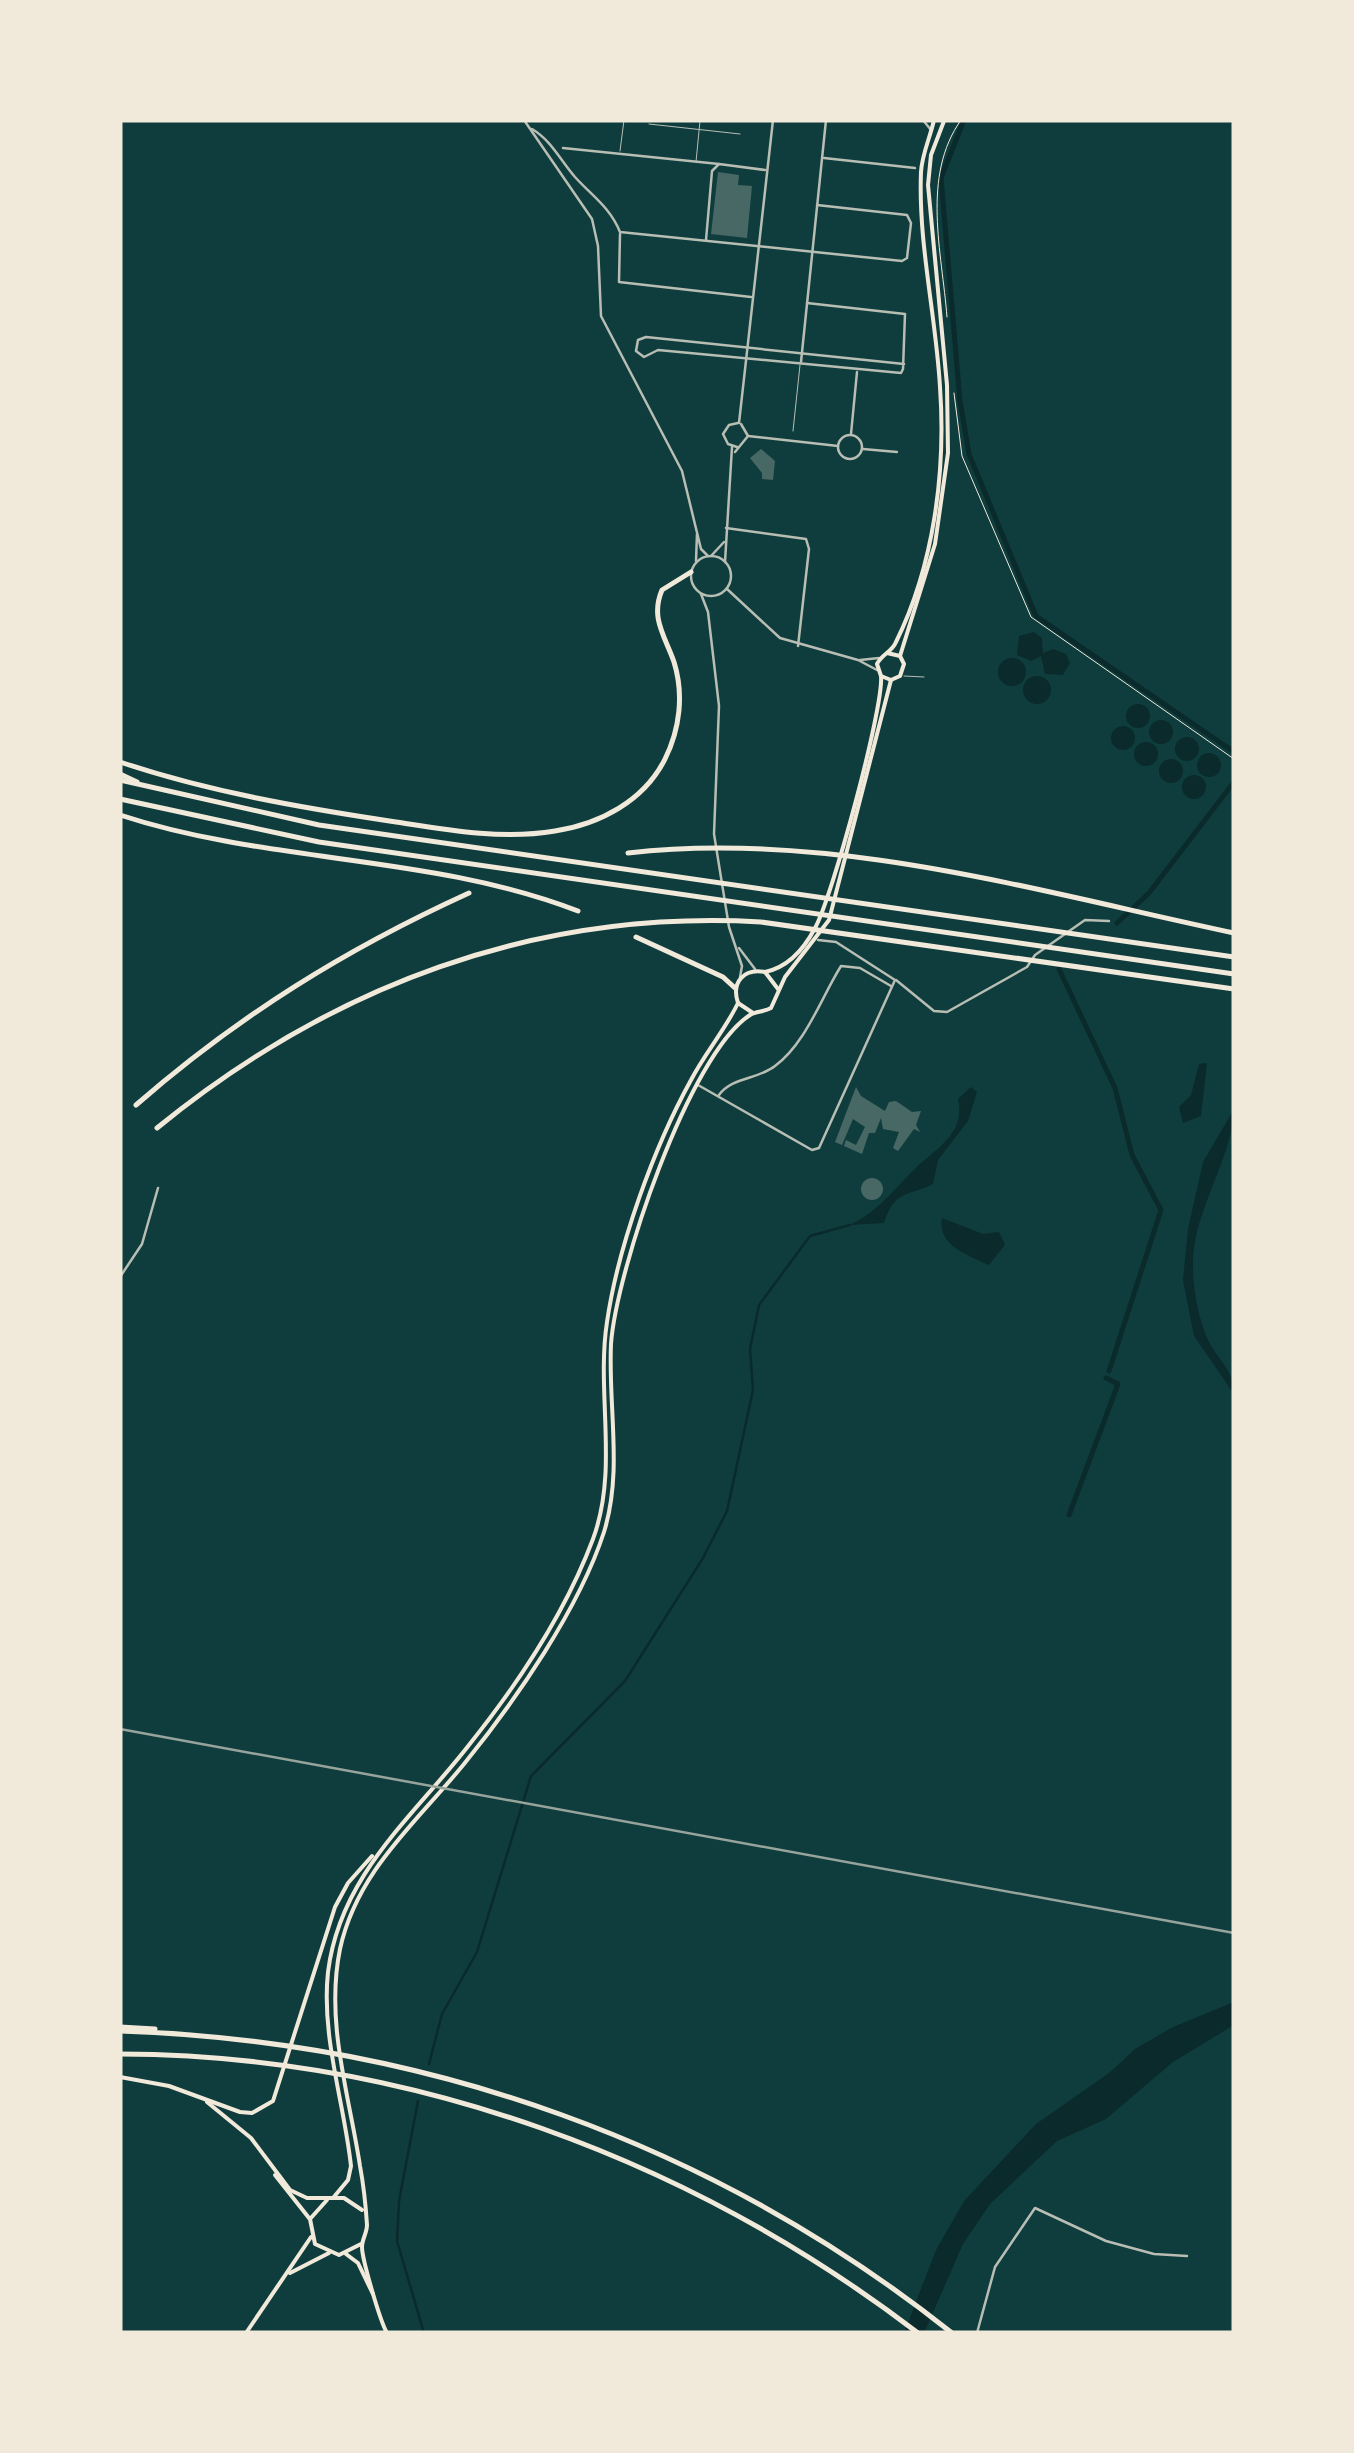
<svg xmlns="http://www.w3.org/2000/svg" width="1354" height="2453" viewBox="0 0 1354 2453" font-family="'Fira Sans',sans-serif">
	<rect width="100%" height="100%" fill="#0f3d3e"/>
	<g fill="#0a2a2b">
		<polygon points="1034,632 1042,638 1043,653 1053,649 1066,654 1070,663 1063,675 1045,674 1041,656 1031,661 1017,655 1019,636"/>
		<circle cx="1012" cy="672" r="14"/>
		<circle cx="1037" cy="690" r="14"/>
		<circle cx="1138" cy="716" r="12"/>
		<circle cx="1161" cy="732" r="12"/>
		<circle cx="1123" cy="738" r="12"/>
		<circle cx="1187" cy="749" r="12"/>
		<circle cx="1146" cy="754" r="12"/>
		<circle cx="1209" cy="765" r="12"/>
		<circle cx="1171" cy="771" r="12"/>
		<circle cx="1194" cy="787" r="12"/>
		<polygon points="1207,1063 1201,1116 1183,1123 1179,1107 1191,1095 1199,1064"/>
		<path d="M971,1087L977,1092L968,1121L938,1160L933,1184C907,1197 895,1189 884,1223L850,1225C881,1210 896,1186 921,1163C942,1145 965,1130 958,1099Z"/>
		<path d="M1234,1109C1234,1155 1192,1213 1193,1264C1193,1290 1198,1317 1208,1340C1218,1361 1234,1369 1234,1394L1194,1336L1183,1280L1188,1229L1203,1162Z"/>
		<path d="M942,1218L983,1234L999,1232L1005,1245L989,1265C968,1255 937,1246 942,1218Z"/>
		<polygon points="1234,2002 1234,2025 1173,2062 1106,2119 1057,2141 990,2204 963,2244 924,2333 904,2333 936,2250 964,2201 1036,2124 1109,2073 1135,2049 1173,2027"/>
	</g>
	<g fill="none" stroke-linecap="round" stroke-linejoin="round">
		<g stroke="#0a2a2b" stroke-width="2.5">
			<polyline points="429,2064 442,2014 477,1952 531,1776 625,1681 703,1558 727,1511 753,1390 750,1349 759,1305 810,1236 850,1225"/>
			<polyline points="418,2101 399,2201 397,2241 424,2333"/>
		</g>
		<g stroke="#0a2a2b" stroke-width="5">
			<polyline points="964,120 941,178 960,401 969,454 1036,616 1234,752"/>
			<polyline points="1117,923 1149,893 1234,782"/>
			<polyline points="1059,969 1115,1088 1132,1155 1161,1210 1109,1371"/>
			<polyline points="1069,1515 1118,1384 1106,1378"/>
		</g>
	</g>
	<g fill="#486865">
		<polygon points="718,172 739,175 738,185 752,186 747,238 711,234"/>
		<polygon points="761,449 775,461 773,480 762,479 762,473 750,458"/>
		<polygon points="856,1087 861,1096 885,1111 889,1102 896,1101 912,1112 921,1111 916,1125 920,1132 914,1129 898,1151 893,1148 899,1132 883,1129 881,1118 875,1133 869,1133 862,1154 844,1146 846,1140 856,1145 865,1127 853,1119 842,1145 835,1142"/>
		<circle cx="872" cy="1189" r="11"/>
	</g>
	<g fill="none" stroke-linecap="round" stroke-linejoin="round">
		<g stroke="#f1e9da" stroke-width="1">
			<path d="M947,317C942,252 921,176 961,120"/>
			<polyline points="954,393 962,456 1031,617 1234,759"/>
		</g>
		<polyline stroke="#b8beb3" stroke-width="1" points="904,676 924,677"/>
		<g stroke="#b8beb3" stroke-width="1">
			<polyline points="649,124 740,134"/>
			<polyline points="620,151 624,120"/>
			<polyline points="696,162 700,121"/>
			<polyline points="793,431 800,365"/>
		</g>
		<g stroke="#b8beb3" stroke-width="2.5">
			<polyline points="923,120 931,130"/>
			<path d="M532,129C552,141 560,160 575,177C591,195 610,207 620,232L902,261L907,258L911,223L907,215L817,205"/>
			<polyline points="563,148 719,164"/>
			<polyline points="824,158 915,168"/>
			<polyline points="620,234 619,282 751,297"/>
			<polyline points="706,240 712,171 719,164 765,170"/>
			<polyline points="807,303 905,314 903,369 901,373 658,350 644,357 636,351 638,340 646,337 904,364"/>
			<polyline points="801,362 826,120"/>
			<polyline points="739,423 773,120"/>
			<polyline points="851,434 857,372"/>
			<circle cx="850" cy="447" r="12"/>
			<polyline points="748,436 838,446"/>
			<polyline points="737,447 728,444 723,434 729,425 738,423"/>
			<polyline points="863,449 897,452"/>
			<polyline points="735,452 748,436 741,424"/>
			<polyline points="726,528 806,539 809,549 798,646"/>
			<polyline points="711,556 724,542"/>
			<polyline points="725,562 732,447"/>
			<polyline points="896,980 934,1011 947,1012 1027,967 1035,955 1085,920 1109,921"/>
			<polyline points="698,1085 812,1150 819,1148 895,980 836,942 818,940"/>
			<path d="M719,1095C732,1077 757,1080 775,1066C806,1043 821,998 841,966L860,968L891,986"/>
			<polyline points="120,1277 142,1244 158,1188"/>
			<polyline points="977,2333 995,2267 1035,2208 1106,2241 1154,2254 1187,2256"/>
		</g>
		<g stroke="#b8beb3" stroke-width="2.5">
			<polyline points="524,120 592,219 598,246 601,316 682,471 701,549 708,556"/>
			<circle cx="711" cy="576" r="20"/>
			<polyline points="696,561 697,534"/>
			<polyline points="727,589 780,638 858,660 877,670"/>
			<polyline points="701,594 708,612 719,706 714,834 729,927 742,966 740,977"/>
			<polyline points="860,660 879,658"/>
			<polyline points="739,948 755,969"/>
		</g>
		<g stroke="#f1e9da" stroke-width="4">
			<polyline points="290,2273 329,2253"/>
			<polyline points="246,2333 311,2237"/>
		</g>
		<g stroke="#f1e9da" stroke-width="4">
			<path d="M887,653L900,656L904,664L900,676L891,680L881,676L877,664C882,654 892,652 896,642C934,565 946,471 940,387C936,316 918,243 921,172C922,154 930,138 934,120"/>
			<polyline points="900,656 935,544 948,453 947,385 928,185 931,155 944,121"/>
			<path d="M765,972C789,967 804,949 815,928C832,898 884,707 881,676"/>
			<polyline points="738,1003 753,1013"/>
			<polyline points="120,2077 169,2086 240,2112 252,2113 273,2101 335,1907 348,1883 372,1856"/>
			<polyline points="207,2102 251,2138 290,2190 307,2198 344,2198 362,2210"/>
			<polyline points="275,2175 309,2218"/>
			<path d="M333,2198L348,2180L351,2166C344,2102 321,2036 328,1972C340,1875 413,1817 469,1745C517,1685 566,1611 593,1539C619,1469 596,1393 607,1322C618,1246 654,1147 691,1080C705,1053 725,1030 738,1003C731,982 744,968 765,972L778,989"/>
			<polyline points="327,2200 310,2219 315,2244 339,2255 361,2244"/>
			<polyline points="346,2254 358,2263 373,2294"/>
			<path d="M387,2333C380,2321 362,2259 362,2247C362,2239 367,2233 367,2225C366,2209 363,2182 360,2166C349,2094 325,2022 340,1949C357,1871 416,1823 464,1764C516,1700 579,1609 604,1532C623,1471 608,1407 611,1344C616,1272 689,1054 750,1015C756,1011 764,1012 771,1008L785,977L829,920L891,680"/>
		</g>
		<g stroke="#f1e9da" stroke-width="5">
			<path d="M120,762C209,792 303,808 396,822C447,830 503,840 555,831C600,824 644,801 665,759C680,729 684,694 674,662C665,636 650,618 662,590L691,572"/>
			<polyline points="120,774 137,782"/>
			<polyline points="120,780 319,825 1234,957"/>
			<polyline points="120,799 319,842 1234,974"/>
			<path d="M120,815C269,864 431,854 578,911"/>
			<path d="M628,853C831,830 1036,891 1234,933"/>
			<polyline points="636,937 723,977 735,988"/>
			<path d="M136,1105C238,1016 346,949 469,893"/>
			<path d="M157,1128C331,986 535,909 761,922L1234,989"/>
			<polyline points="120,2027 155,2029"/>
			<path d="M120,2031C425,2041 713,2143 952,2333"/>
			<path d="M120,2054C409,2055 689,2158 918,2333"/>
		</g>
		<polyline stroke="#97a49c" stroke-width="2.5" points="120,1729 1234,1933"/>
	</g>
	<rect width="1354" height="2453" fill="none" stroke="#f1e9da" stroke-width="245"/>
</svg>
